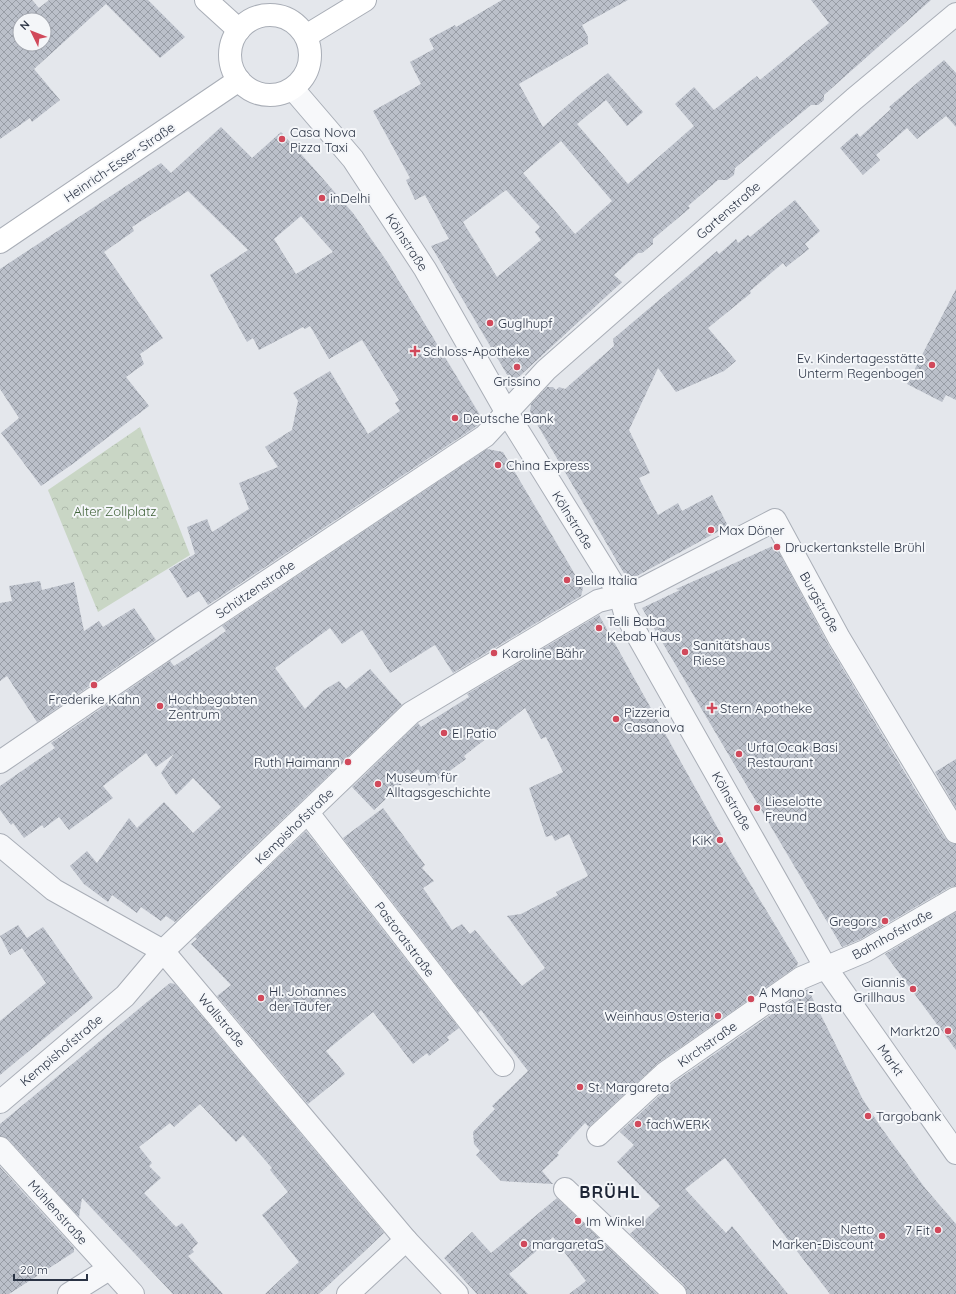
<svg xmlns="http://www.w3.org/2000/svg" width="956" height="1294" viewBox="0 0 956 1294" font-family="Quicksand,sans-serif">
	<defs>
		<pattern id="forest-crowns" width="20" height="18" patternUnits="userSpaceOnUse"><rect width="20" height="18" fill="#c9d6c5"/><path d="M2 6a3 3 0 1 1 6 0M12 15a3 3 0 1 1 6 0" fill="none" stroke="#adb8ab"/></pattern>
		<pattern id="building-cross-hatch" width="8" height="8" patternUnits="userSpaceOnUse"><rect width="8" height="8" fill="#bbc0ca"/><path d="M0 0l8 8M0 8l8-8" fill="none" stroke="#989da6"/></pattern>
	</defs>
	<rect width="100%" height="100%" fill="#e4e7ec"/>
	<polygon fill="url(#forest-crowns)" points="140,427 190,555 98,612 48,490"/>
	<g fill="url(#building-cross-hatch)" fill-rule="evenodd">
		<path d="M0,0H32L39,8L49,0H148L185,37L160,58L106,4L34,69L60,100L32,122L30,118L0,139ZM20,20H44V44H20Z"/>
		<path d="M502,0H628L582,25L588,37V44L519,84L543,127L578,96L608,73L643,112L627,126L606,100L577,124L628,184L694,126L675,104L694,87L714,110L757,76L760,80L829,23L811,0H931L824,95V100L818,105H811L735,168L734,175L727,180H718L688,206L690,208L653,239V244L642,253H638L614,275L622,282L512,383L431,246L449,239L425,195L415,200L406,180L410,178L373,111L421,84L410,62L434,49L429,39L455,25L456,27ZM561,141L612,201L575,234L523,173ZM506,190L540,227L535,232L541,240L497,277L463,222Z"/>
		<polygon points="944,60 956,73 956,127 946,116 917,139 907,128 876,155 880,160 863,175 840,148 857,133 860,137 891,109 889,107"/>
		<path d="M221,127L252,158L281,132L309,163L353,213L388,263L483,420L477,426L208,605L199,591L187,598L169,569L195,554L187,527L207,519L212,532L249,509L239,483L278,467L265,447L292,430L298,401L293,393L330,371L368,434L400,411L395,403L399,400L362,340L329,359L310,326L305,329L303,327L259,350L253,338L247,342L210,275L248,250L188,191L132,227L134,231L104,252L163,338L140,354L144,364L126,377L149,406L74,463L41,486L1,433L19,418L0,389V269L161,163L171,173ZM301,216L333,252L296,274L274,239Z"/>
		<polygon points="795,200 820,231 805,244 809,249 786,267 783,263 750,291 751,293 708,328 736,361 724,371 676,392 658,368 629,430 650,473 639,478 658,515 678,503 682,511 712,495 728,526 635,577 625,575 530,412 531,404 547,387 553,387 556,390 559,387 565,389 614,346 613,339 717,251 719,254 736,239 738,243 748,235 750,237"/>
		<polygon points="956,289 956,400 946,395 942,402 907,384"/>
		<polygon points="487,449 503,452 583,588 581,596 453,673 435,645 390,673 362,630 342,644 330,628 275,668 305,709 324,690 339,681 346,689 370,669 402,705 175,922 166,916 161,921 141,907 137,913 112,895 108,902 84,884 70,866 87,851 97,863 129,818 137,828 164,802 193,833 221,807 193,778 176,795 161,773 174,754 156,767 146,753 103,786 113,798 69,830 59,817 44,828 42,825 24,838 13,823 11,825 0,810 0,786 55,748 51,743 170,661 174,666 193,654 226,631 222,626"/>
		<polygon points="775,545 828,644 914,788 945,838 950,843 956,844 956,886 950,887 859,940 842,947 642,608 680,590 676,589"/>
		<polygon points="40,581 42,590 74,582 84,631 99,621 103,627 134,608 156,640 37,722 7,676 0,681 0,603 12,601 9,586"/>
		<polygon points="599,615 731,852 798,963 797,966 658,1063 589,1127 585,1123 557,1153 559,1155 542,1171 553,1184 501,1181 476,1155 480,1151 474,1144 473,1132 495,1109 492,1106 528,1071 481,1010 478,1013 343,838 383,808 425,865 422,868 434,881 423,888 452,930 462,924 470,934 475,930 522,986 545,968 507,916 521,914 558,895 556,892 588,876 569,834 555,841 552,835 546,837 529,788 563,772 546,737 541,739 525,708 464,756 466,759 429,786 418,769 374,810 352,787 418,723 421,727 469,697 467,694"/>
		<polygon points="956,759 956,808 935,772"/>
		<polygon points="306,831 459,1028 447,1037 449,1040 429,1056 427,1053 413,1064 373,1012 326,1051 345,1074 308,1104 217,996 231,985 191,944 197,939 195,937"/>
		<polygon points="956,912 956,1050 885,954"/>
		<polygon points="18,925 27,938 43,927 93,998 0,1075 0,1021 46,983 22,948 10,955 0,936"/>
		<polygon points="170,983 175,984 384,1233 319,1294 265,1294 299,1262 262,1215 288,1192 270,1170 272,1168 243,1135 236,1142 200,1104 174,1127 170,1123 139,1147 152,1163 149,1166 161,1178 144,1193 176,1227 182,1223 198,1243 192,1249 194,1252 188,1256 223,1294 173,1294 82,1198 79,1217 9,1140 0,1136 0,1124"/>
		<polygon points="808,989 862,1098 880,1126 925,1188 956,1224 956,1294 830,1294 725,1158 685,1189 726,1233 732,1226 788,1294 687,1294 684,1285 630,1234 660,1206 617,1162 634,1145 620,1132 673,1083"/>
		<polygon points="0,1167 74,1248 74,1252 9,1294 0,1294"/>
		<polygon points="557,1198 657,1294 569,1294 586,1281 553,1237 509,1274 528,1294 477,1294 444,1258 472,1232 491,1253"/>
	</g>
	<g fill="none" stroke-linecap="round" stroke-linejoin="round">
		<g stroke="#a9aeb7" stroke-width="24">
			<g id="street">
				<polyline points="293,89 353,159 425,269 507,413 620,595 625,613 826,968 956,1153"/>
				<polyline points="0,762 182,638 485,436 546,370 854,99 956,14"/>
				<polyline points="308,813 503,1065"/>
				<polyline points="0,845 54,890 163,951 406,1240 457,1294"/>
				<polyline points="0,1102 125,996 163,951 411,713 598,601 638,591 775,520 839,638 956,832"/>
				<polyline points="598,1135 665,1073 801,978 865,951 956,898"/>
				<polyline points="0,1148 133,1294"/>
				<polyline points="565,1189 675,1294"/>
				<polyline points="69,1294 109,1269"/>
				<polyline points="348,1294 406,1240"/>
			</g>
		</g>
		<g stroke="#a9aeb7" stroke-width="24">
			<g id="secondary">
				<polyline points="206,0 239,30"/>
				<circle cx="270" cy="55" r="40"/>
				<polyline points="306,36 365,0"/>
				<polyline points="0,242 239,80"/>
			</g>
		</g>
		<use href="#street" stroke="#f7f8fa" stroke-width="22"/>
		<use href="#secondary" stroke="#fff" stroke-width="22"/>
	</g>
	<g fill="#d1495b" stroke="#f4f6f9" stroke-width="1.5">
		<circle cx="282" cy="139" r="4"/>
		<circle cx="322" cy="198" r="4"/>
		<circle cx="490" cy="323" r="4"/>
		<path d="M413 345h4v4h4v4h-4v4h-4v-4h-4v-4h4z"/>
		<circle cx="932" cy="365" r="4"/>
		<circle cx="517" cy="367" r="4"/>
		<circle cx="455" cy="418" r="4"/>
		<circle cx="498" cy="465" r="4"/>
		<circle cx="711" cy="530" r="4"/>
		<circle cx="777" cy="547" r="4"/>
		<circle cx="567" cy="580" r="4"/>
		<circle cx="599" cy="628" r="4"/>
		<circle cx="685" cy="652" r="4"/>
		<circle cx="494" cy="653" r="4"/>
		<circle cx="94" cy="685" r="4"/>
		<circle cx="160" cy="706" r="4"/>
		<path d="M710 702h4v4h4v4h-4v4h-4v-4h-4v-4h4z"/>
		<circle cx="616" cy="719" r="4"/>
		<circle cx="444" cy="733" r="4"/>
		<circle cx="739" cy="754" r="4"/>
		<circle cx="348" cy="762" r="4"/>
		<circle cx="378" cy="784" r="4"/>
		<circle cx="757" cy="808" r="4"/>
		<circle cx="720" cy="840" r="4"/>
		<circle cx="885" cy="921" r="4"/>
		<circle cx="913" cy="989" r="4"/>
		<circle cx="261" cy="998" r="4"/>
		<circle cx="751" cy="999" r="4"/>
		<circle cx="718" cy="1016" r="4"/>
		<circle cx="948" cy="1031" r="4"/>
		<circle cx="580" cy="1087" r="4"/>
		<circle cx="868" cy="1116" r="4"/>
		<circle cx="638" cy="1124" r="4"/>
		<circle cx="578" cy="1221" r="4"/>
		<circle cx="938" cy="1230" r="4"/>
		<circle cx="882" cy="1236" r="4"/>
		<circle cx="524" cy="1244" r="4"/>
	</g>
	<g text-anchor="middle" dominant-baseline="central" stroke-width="4" stroke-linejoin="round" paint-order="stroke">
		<g font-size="13" fill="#2b3445" stroke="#f4f6f9" text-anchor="start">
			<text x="290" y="132">Casa Nova<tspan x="290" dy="15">Pizza Taxi</tspan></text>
			<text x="330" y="198">inDelhi</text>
			<text x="498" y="323">Guglhupf</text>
			<text x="423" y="351">Schloss-Apotheke</text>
			<text x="924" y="358" text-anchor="end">Ev. Kindertagesstätte<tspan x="924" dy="15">Unterm Regenbogen</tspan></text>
			<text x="517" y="381" text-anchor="middle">Grissino</text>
			<text x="463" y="418">Deutsche Bank</text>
			<text x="506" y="465">China Express</text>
			<text x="719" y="530">Max Döner</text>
			<text x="785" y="547">Druckertankstelle Brühl</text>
			<text x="575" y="580">Bella Italia</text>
			<text x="607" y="621">Telli Baba<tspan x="607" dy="15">Kebab Haus</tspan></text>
			<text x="693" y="645">Sanitätshaus<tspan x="693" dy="15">Riese</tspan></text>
			<text x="502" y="653">Karoline Bähr</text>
			<text x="94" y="699" text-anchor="middle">Frederike Kahn</text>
			<text x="168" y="699">Hochbegabten<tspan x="168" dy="15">Zentrum</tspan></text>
			<text x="720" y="708">Stern Apotheke</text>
			<text x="624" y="712">Pizzeria<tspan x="624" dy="15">Casanova</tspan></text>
			<text x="452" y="733">El Patio</text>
			<text x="747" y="747">Urfa Ocak Basi<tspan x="747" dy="15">Restaurant</tspan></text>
			<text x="340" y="762" text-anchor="end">Ruth Haimann</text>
			<text x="386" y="777">Museum für<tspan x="386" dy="15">Alltagsgeschichte</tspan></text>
			<text x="765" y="801">Lieselotte<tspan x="765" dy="15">Freund</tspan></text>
			<text x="712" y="840" text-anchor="end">KiK</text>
			<text x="877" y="921" text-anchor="end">Gregors</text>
			<text x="905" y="982" text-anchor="end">Giannis<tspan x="905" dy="15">Grillhaus</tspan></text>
			<text x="269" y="991">Hl. Johannes<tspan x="269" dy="15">der Täufer</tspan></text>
			<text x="759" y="992">A Mano -<tspan x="759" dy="15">Pasta E Basta</tspan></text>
			<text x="710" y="1016" text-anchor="end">Weinhaus Osteria</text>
			<text x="940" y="1031" text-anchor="end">Markt20</text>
			<text x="588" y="1087">St. Margareta</text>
			<text x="876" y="1116">Targobank</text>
			<text x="646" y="1124">fachWERK</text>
			<text x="586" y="1221">Im Winkel</text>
			<text x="874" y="1229" text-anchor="end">Netto<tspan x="874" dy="15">Marken-Discount</tspan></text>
			<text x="930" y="1230" text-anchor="end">7 Fit</text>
			<text x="532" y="1244">margaretaS</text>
		</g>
		<g font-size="13" fill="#2b3445" stroke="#f4f6f9">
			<text transform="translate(119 162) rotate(-34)">Heinrich-Esser-Straße</text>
			<text transform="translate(728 210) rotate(-41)">Gartenstraße</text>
			<text transform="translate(407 242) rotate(57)">Kölnstraße</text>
			<text transform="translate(573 520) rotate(58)">Kölnstraße</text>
			<text transform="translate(255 589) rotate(-34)">Schützenstraße</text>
			<text transform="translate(820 602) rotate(61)">Burgstraße</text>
			<text transform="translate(732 801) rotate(60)">Kölnstraße</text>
			<text transform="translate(294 826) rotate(-44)">Kempishofstraße</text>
			<text transform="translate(892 934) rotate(-29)">Bahnhofstraße</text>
			<text transform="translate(405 939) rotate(53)">Pastoratstraße</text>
			<text transform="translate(222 1020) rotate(50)">Wallstraße</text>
			<text transform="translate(707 1044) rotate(-35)">Kirchstraße</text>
			<text transform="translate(61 1050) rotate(-40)">Kempishofstraße</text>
			<text transform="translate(891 1060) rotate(55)">Markt</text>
			<text transform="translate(58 1212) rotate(48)">Mühlenstraße</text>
		</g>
		<g font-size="13" fill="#3f6138" stroke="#f4f6f9">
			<text x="115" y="511">Alter Zollplatz</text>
		</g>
		<g font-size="17" font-weight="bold" letter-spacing="1" fill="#1d2536" stroke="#f4f6f9">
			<text x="610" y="1191">BRÜHL</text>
		</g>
	</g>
	<g transform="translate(32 32) rotate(313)"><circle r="19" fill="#f4f6f9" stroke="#a4a8b1"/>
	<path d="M0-3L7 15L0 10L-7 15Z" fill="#d1495b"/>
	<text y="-6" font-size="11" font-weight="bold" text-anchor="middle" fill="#2b3445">N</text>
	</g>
	<path d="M14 1274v6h73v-6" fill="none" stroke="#2b3445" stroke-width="2"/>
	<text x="20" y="1274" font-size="12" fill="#2b3445" stroke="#f4f6f9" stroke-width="3" paint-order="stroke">20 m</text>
</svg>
